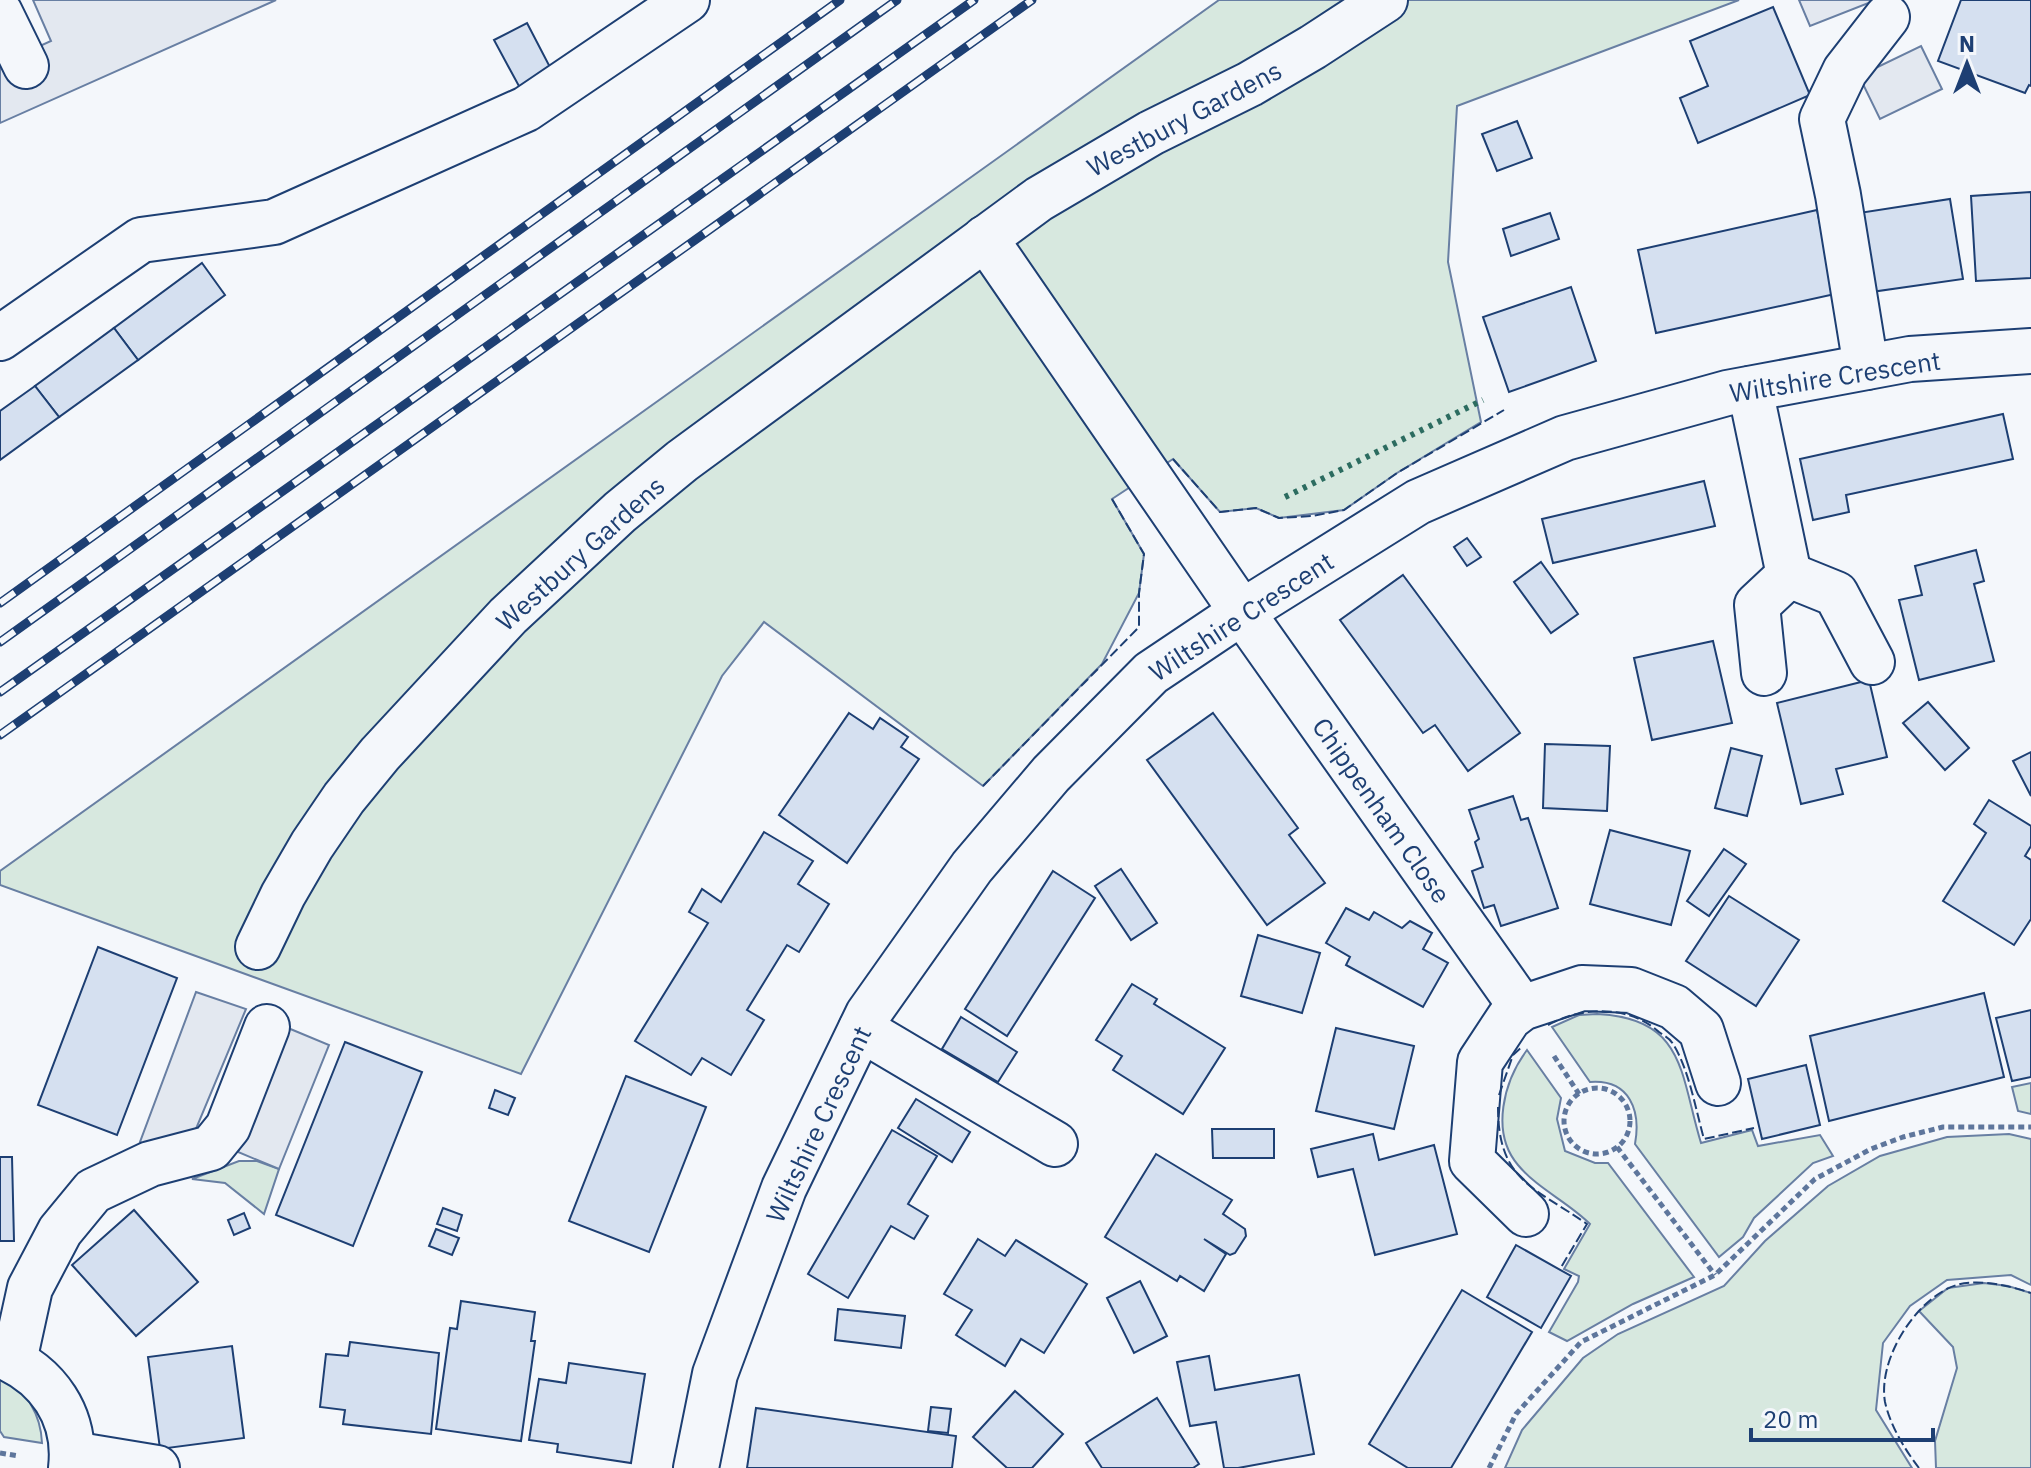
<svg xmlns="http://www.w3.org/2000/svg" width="2031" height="1468" viewBox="0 0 2031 1468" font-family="'IBM Plex Sans',sans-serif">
	<rect width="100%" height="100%" fill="#f4f7fb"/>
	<g fill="#d7e8df" stroke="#687fa3" stroke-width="2">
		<polygon points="1219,0 1739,0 1457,106 1448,262 1481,422 1397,473 1344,510 1279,518 1256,508 1220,512 1173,459 1112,499 1144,554 1139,593 1102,664 983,786 764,622 722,676 521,1074 0,885 0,871"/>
		<path d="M1597,1014C1686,1018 1680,1075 1701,1143L1752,1130L1758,1146L1820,1135L1833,1156L1813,1163L1754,1218L1743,1237L1719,1257L1635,1144C1641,1111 1630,1079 1590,1082L1552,1027L1579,1015Z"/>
		<path d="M1527,1050L1561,1098L1557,1119L1565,1151L1595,1163H1608L1694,1277L1633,1304L1567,1341L1549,1332L1578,1282L1579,1276L1564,1269L1590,1224C1568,1202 1538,1189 1518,1165C1490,1132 1504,1081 1527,1050Z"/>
		<polygon points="2031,1083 2031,1114 2018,1111 2012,1087"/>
		<polygon points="2009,1134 2031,1139 2031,1285 2011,1275 1947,1280 1910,1306 1883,1343 1876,1410 1912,1468 1505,1468 1522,1430 1583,1358 1618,1334 1724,1286 1765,1241 1828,1186 1880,1156 1947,1137"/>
		<polygon points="239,1161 257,1161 279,1169 264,1214 225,1183 192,1179"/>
		<polygon points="1984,1283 2008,1286 2031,1293 2031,1468 1936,1468 1935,1441 1957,1368 1953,1347 1919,1311 1948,1288"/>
		<path d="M0,1379C27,1387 41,1417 42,1443L4,1437L0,1431Z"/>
	</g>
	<g fill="#e3e8f0" stroke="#687fa3" stroke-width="2">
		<polygon points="33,0 276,0 0,123 0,64 51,41"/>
		<polygon points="1799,0 1876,0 1810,26"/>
		<polygon points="1921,46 1942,89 1880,119 1859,76"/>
		<polygon points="196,992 246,1009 183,1160 140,1142"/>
		<polygon points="288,1028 329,1045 279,1169 238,1152"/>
	</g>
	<g fill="#d5e0f0" stroke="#1d3f73" stroke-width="2">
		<polygon points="1961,0 2031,0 2031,86 2029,85 2025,93 1938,61"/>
		<polygon points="1773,7 1810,95 1698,143 1680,98 1708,86 1690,41"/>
		<polygon points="527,23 552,71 520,88 494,40"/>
		<polygon points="1517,121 1532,158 1497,171 1482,134"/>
		<polygon points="2031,192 2031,278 1976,281 1971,196"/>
		<polygon points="1950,199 1963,279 1871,292 1859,213"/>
		<polygon points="1817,210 1835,294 1656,333 1638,250"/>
		<polygon points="1550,213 1559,239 1511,256 1503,229"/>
		<polygon points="202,263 225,295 138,360 114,328"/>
		<polygon points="1571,287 1596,361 1509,392 1483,317"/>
		<polygon points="114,328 138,360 59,417 35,386"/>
		<polygon points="35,386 59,417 0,460 0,411"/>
		<polygon points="2003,414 2013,459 1846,495 1849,512 1813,520 1800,459"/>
		<polygon points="1704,481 1715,526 1553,563 1542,519"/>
		<polygon points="1467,538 1481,557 1467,566 1454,547"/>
		<polygon points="1976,550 1984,581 1974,584 1994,661 1919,680 1899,600 1922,595 1915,566"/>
		<polygon points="1541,562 1578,614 1551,633 1514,582"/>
		<polygon points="1403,575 1520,733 1468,771 1435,725 1423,733 1340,620"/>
		<polygon points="1713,641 1732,723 1652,740 1634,658"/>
		<polygon points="1869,680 1887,757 1836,769 1843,794 1801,804 1777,703"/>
		<polygon points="1928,702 1969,748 1945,770 1903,723"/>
		<polygon points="849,713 873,729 880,718 908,737 901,747 919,759 847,863 779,815"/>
		<polygon points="1213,713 1298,828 1289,835 1325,883 1267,925 1147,760"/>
		<polygon points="1545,744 1610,746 1607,811 1543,808"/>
		<polygon points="1731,748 1762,756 1747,816 1715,808"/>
		<polygon points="2031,752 2031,796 2013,761"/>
		<polygon points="1513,796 1521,820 1528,818 1558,908 1501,926 1494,905 1484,908 1472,871 1483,867 1475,842 1479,839 1469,810"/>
		<polygon points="1989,800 2031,826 2031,846 2025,856 2031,860 2031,919 2014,945 1943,901 1986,833 1974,824"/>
		<polygon points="1610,830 1690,851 1671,925 1590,904"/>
		<polygon points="764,832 813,861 798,884 829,904 799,952 787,945 747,1010 764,1020 731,1075 702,1058 691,1075 635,1041 708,923 689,912 702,889 721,902"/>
		<polygon points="1724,849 1746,864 1709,916 1687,901"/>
		<polygon points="1121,869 1157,923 1131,940 1095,886"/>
		<polygon points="1053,871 1095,898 1007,1036 965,1009"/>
		<polygon points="1729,896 1799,940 1756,1006 1686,961"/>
		<polygon points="1346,908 1369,920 1374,912 1402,928 1410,921 1432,933 1423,949 1448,963 1423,1007 1346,965 1350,957 1326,943"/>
		<polygon points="1258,935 1320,953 1302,1013 1241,996"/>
		<polygon points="98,947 177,978 117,1135 38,1105"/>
		<polygon points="1132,984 1157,999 1154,1004 1225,1048 1183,1114 1113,1070 1122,1056 1096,1040"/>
		<polygon points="1984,993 2004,1077 1829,1121 1810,1036"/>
		<polygon points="2031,1010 2031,1077 2012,1081 1996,1018"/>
		<polygon points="961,1017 1017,1052 998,1082 942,1049"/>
		<polygon points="1336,1028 1414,1046 1394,1129 1316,1111"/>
		<polygon points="345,1042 422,1072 353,1246 276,1215"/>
		<polygon points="1806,1065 1820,1125 1762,1139 1748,1079"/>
		<polygon points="626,1076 706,1107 649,1252 569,1221"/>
		<polygon points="495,1090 515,1098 508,1115 489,1108"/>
		<polygon points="916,1099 970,1132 952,1162 898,1128"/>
		<polygon points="1212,1129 1274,1129 1274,1158 1213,1158"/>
		<polygon points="892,1130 937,1156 908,1204 928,1216 914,1239 891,1226 848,1298 808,1274"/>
		<polygon points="1373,1134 1379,1160 1434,1145 1457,1234 1375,1255 1353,1169 1318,1177 1311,1149"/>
		<polygon points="1156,1154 1232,1200 1223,1214 1245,1229 1246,1236 1235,1253 1230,1255 1204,1239 1226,1254 1204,1291 1180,1276 1177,1281 1105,1237"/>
		<polygon points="0,1157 12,1157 14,1241 0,1241"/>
		<polygon points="443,1208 462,1215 457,1231 437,1224"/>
		<polygon points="134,1210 198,1282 136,1336 72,1265"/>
		<polygon points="244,1213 250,1228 234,1235 228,1220"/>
		<polygon points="436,1229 459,1238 452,1255 429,1246"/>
		<polygon points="978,1239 1005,1256 1016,1240 1087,1284 1044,1353 1021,1339 1005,1366 956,1335 972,1310 944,1294"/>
		<polygon points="1516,1245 1571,1276 1541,1328 1487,1297"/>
		<polygon points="1140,1281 1167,1336 1134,1353 1107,1298"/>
		<polygon points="1462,1290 1532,1332 1451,1468 1408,1468 1369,1444"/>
		<polygon points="461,1301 535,1312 531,1341 535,1341 521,1441 436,1429 450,1328 457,1329"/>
		<polygon points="838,1309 905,1316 901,1348 835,1340"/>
		<polygon points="350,1342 439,1353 431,1434 343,1424 345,1410 320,1407 326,1354 348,1356"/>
		<polygon points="232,1346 244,1438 160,1449 148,1357"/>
		<polygon points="1209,1356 1215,1390 1299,1375 1314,1454 1238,1468 1224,1468 1216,1422 1190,1426 1177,1362"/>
		<polygon points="569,1363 645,1374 631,1463 557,1452 558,1444 529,1440 539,1379 566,1383"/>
		<polygon points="1015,1391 1063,1434 1032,1468 1007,1468 973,1437"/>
		<polygon points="1157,1398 1199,1464 1193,1468 1102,1468 1086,1443"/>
		<polygon points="931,1407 951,1409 948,1433 928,1431"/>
		<polygon points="756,1408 956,1436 952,1468 747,1468"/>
	</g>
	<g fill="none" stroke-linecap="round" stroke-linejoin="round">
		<g stroke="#1d3f73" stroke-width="48">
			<g id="minor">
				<polyline points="0,13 26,66"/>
				<polyline points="985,238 1242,612 1522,1008"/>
				<polyline points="0,338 141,240 274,222 526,109 687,0"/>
				<polyline points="1866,367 1838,195 1822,119 1845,71 1887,17"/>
				<polyline points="1750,389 1789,575"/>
				<polyline points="1789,575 1836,594 1872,662"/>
				<polyline points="1764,673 1757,605 1789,575"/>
				<polyline points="258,947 283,895 312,845 344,798 380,754 508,616 620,512 682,461 1039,199 1151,133 1250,84 1313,47 1385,0"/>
				<polyline points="861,1029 1055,1144"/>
				<polyline points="1526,1214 1472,1161 1480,1062 1509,1018 1522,1008 1582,988 1631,990 1674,1007 1701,1030 1718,1083"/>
				<path d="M0,1355C48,1374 77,1416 71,1468"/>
				<polyline points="14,1361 30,1288 60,1231 93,1191 150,1164 211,1148 228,1127 267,1027"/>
				<polyline points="72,1454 157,1468"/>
				<polyline points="696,1468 715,1374 784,1188 868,1014 972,867 1051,774 1151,673 1242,612 1418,502 1565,438 1727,393 1910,359 2031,351"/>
			</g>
		</g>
		<g stroke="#5e769c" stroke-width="5" stroke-dasharray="6 4" stroke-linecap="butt">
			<polyline points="1554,1056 1579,1094"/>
			<circle cx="1597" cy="1121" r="33"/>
			<polyline points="1617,1147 1715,1275"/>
			<polyline points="0,1453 19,1456"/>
			<polyline points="1489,1468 1516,1414 1581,1342 1715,1275 1815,1179 1871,1149 1903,1137 1943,1127 2031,1127"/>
		</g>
		<use href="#minor" stroke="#f4f7fb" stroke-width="44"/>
		<g stroke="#1d3f73" stroke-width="9">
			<g id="rail">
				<polyline points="0,603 840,0"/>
				<polyline points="0,642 897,0"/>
				<polyline points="0,692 974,0"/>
				<polyline points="0,735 1032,0"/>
			</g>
		</g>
		<use href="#rail" stroke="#f4f7fb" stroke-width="6" stroke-dasharray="18" stroke-linecap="butt"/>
		<polyline stroke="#2c6c60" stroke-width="6" stroke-dasharray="4 6" stroke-linecap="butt" points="1285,497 1483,400"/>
		<g stroke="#1d3f73" stroke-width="2" stroke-dasharray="10 4" stroke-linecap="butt">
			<polyline points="1173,459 1220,512 1256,508 1279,518 1312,516 1344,510 1397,473 1504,410"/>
			<polyline points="983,786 1139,627 1139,593 1144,554 1112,499"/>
			<path d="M1548,1025C1583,1006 1629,1005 1659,1032C1664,1036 1670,1038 1673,1044C1689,1069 1696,1111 1704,1139L1754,1128"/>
			<polyline points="1499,1095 1513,1055 1523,1046"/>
			<path d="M1498,1107C1498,1181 1534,1187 1587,1224L1560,1269"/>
			<path d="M1919,1468C1905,1450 1890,1425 1885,1402C1878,1362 1911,1307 1947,1289C1970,1276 2007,1285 2031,1293"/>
		</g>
	</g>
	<g text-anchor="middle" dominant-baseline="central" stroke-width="6" stroke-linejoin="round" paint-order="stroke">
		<g font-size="26" fill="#1d3f73" stroke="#f4f7fb">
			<text transform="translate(1184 118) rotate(-28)">Westbury Gardens</text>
			<text transform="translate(1835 376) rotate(-9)">Wiltshire Crescent</text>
			<text transform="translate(580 553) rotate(-42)">Westbury Gardens</text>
			<text transform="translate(1241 616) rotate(-33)">Wiltshire Crescent</text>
			<text transform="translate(1382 810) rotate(55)">Chippenham Close</text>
			<text transform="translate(818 1124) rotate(-65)">Wiltshire Crescent</text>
		</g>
	</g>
	<g transform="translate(1967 64)" stroke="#f4f7fb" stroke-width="6" paint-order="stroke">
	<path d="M0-6L14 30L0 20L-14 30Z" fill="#1d3f73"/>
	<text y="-12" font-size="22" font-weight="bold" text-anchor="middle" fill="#1d3f73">N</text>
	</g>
	<path d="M1751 1428v12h182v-12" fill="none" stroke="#1d3f73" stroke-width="4"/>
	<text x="1763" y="1428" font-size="24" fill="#1d3f73" stroke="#f4f7fb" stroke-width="6" paint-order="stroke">20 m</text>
</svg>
